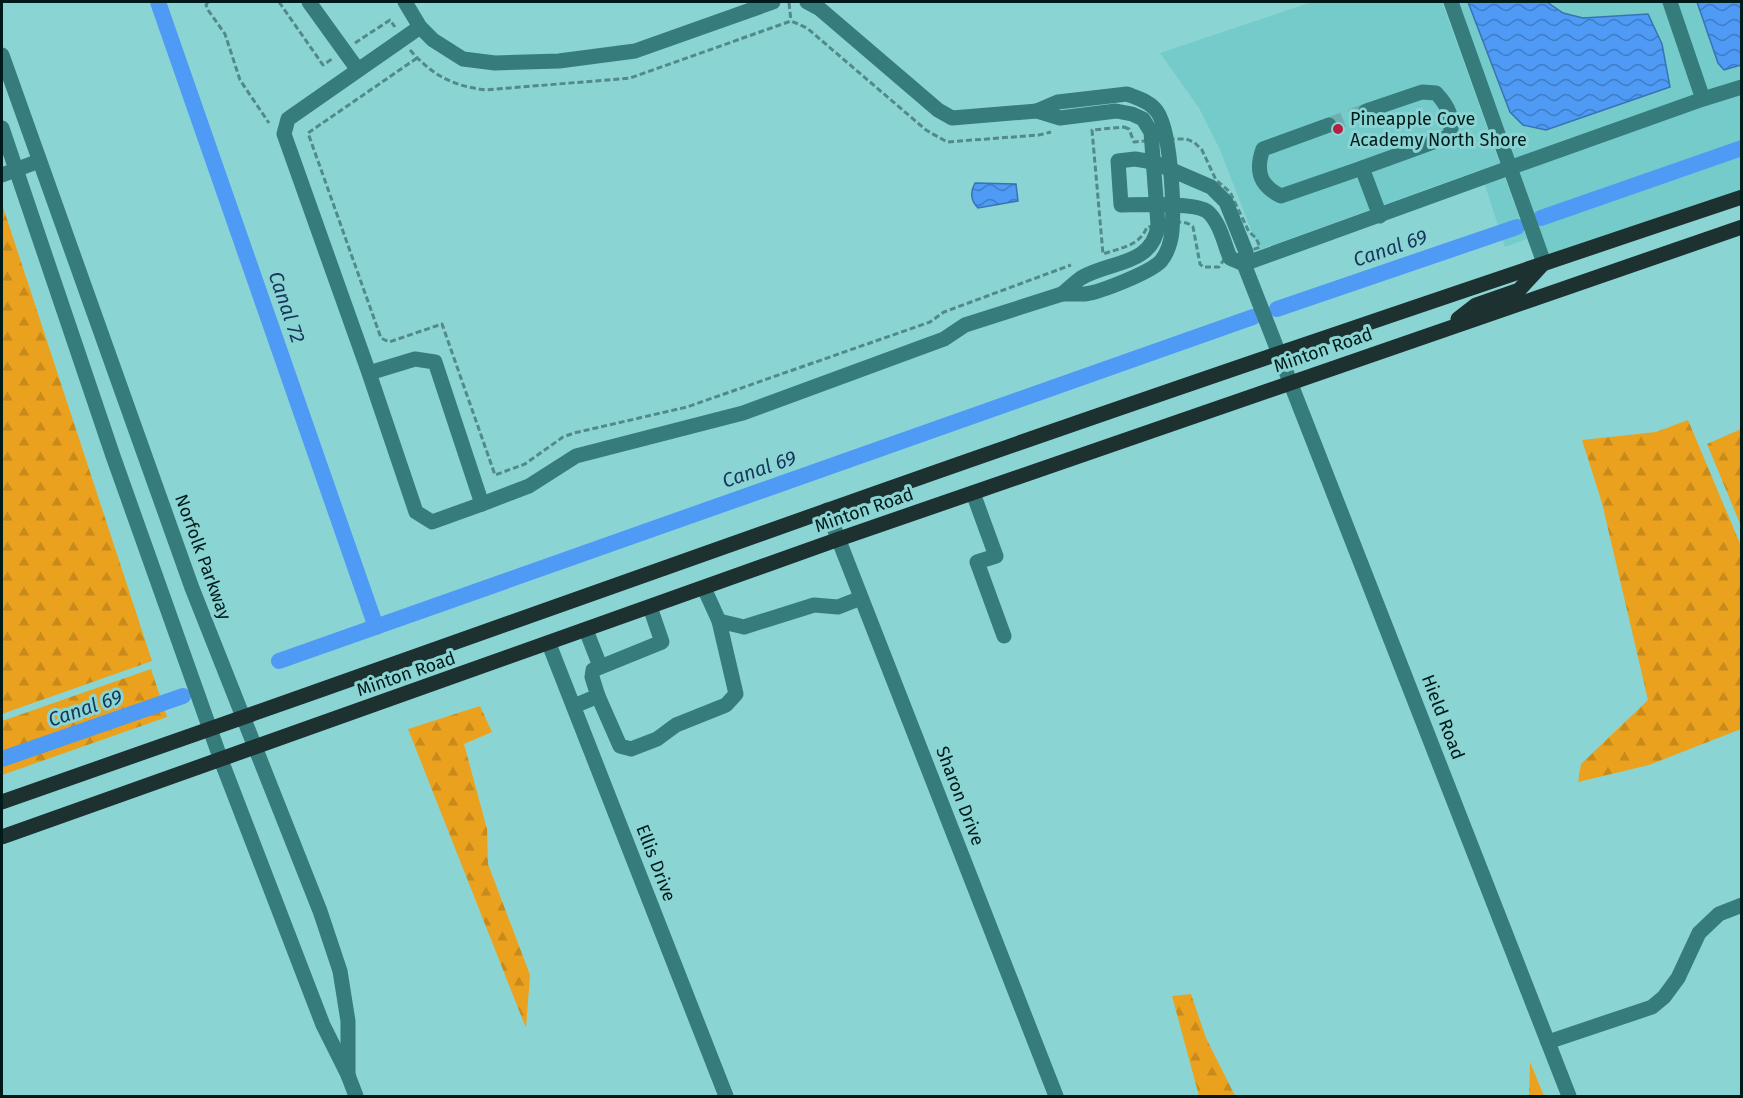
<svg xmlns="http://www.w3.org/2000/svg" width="1743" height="1098" viewBox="0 0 1743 1098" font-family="'Fira Sans',sans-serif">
	<defs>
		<pattern id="forest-firs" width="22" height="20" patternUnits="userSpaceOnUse" patternTransform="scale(1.5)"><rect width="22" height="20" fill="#eaa11e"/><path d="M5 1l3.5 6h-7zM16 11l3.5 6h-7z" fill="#c78a1b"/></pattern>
		<pattern id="water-waves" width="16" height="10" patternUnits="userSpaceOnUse" patternTransform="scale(1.5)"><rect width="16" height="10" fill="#4e9af5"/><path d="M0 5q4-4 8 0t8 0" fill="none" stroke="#3e7dc6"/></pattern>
	</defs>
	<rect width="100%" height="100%" fill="#8ad5d4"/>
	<g fill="#75cbca">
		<polygon points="1312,2 1442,2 1527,239 1505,247 1480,170 1259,250 1220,150 1199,108 1160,53"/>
		<polygon points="1451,2 1741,2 1741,197 1544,263"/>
	</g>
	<g fill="url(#forest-firs)">
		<polygon points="2,204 152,661 2,714"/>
		<polygon points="1688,420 1741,546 1741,729 1649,765 1578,782 1581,764 1648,700 1602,503 1582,440 1656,432"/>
		<polygon points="1741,429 1741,526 1707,444"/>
		<polygon points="151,669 167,717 2,775 2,721"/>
		<polygon points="480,706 492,732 464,744 487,829 488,864 530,975 526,1028 408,729"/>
		<polygon points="1191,994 1206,1038 1235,1096 1199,1096 1172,996"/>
		<polygon points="1530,1062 1544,1096 1529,1096"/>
	</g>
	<g fill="url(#water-waves)" stroke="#3773b3" stroke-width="1.5">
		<polygon points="1468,2 1547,2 1563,13 1583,18 1648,14 1662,44 1670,87 1546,130 1523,125 1510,112"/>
		<polygon points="1697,2 1741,2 1741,65 1724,70 1718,63"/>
		<path d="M975,183L1016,184L1018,201L978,208C971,201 970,192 975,183Z"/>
	</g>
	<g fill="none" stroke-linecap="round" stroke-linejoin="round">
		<g stroke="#4e9af5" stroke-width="16">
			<polyline points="158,2 376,627"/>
			<polyline points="1541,218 1742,148"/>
			<polyline points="1277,309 1517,227"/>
			<polyline points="279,661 1253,317"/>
			<polyline points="2,759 183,696"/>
		</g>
		<polyline stroke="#6eafaf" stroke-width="15" stroke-dasharray="15 8" stroke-linecap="butt" points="1329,125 1366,111"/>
		<g stroke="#528989" stroke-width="3" stroke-dasharray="6 3" stroke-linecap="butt">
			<polyline points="208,2 206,5 208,10 225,34 240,80 269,123"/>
			<polyline points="279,2 323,65 332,59"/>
			<polyline points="789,3 791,21"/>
			<polyline points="355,43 390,20 395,27"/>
			<path d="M410,50C432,75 452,86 486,90L630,78L791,21L807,28L926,130L947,142L1039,135L1051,132"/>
			<polyline points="417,58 308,133 381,338 389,342 442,324 495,475 525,464 563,437 574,433 687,407 930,322 944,312 1071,265"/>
			<path d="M1124,127L1129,129L1134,142L1166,139H1186L1194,142L1202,150L1216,180L1230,192L1249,232L1256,238L1260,247L1223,261L1219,267H1203L1200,264L1193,227C1184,217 1160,225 1147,227C1140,246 1120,248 1103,254L1092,130Z"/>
		</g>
		<g stroke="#377c7c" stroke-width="15">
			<polyline points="309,2 358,70"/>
			<polyline points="405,2 420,27 433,40 463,59 495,63 559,61 635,51 773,2"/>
			<polyline points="807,2 820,9 938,110 952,118 1037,111"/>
			<polyline points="1451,2 1544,263"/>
			<polyline points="1670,2 1703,99"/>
			<polyline points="2,55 192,588 320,911 340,971 348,1021 348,1075"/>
			<path d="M1127,94C1137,98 1148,101 1155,109C1171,125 1174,207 1172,231C1171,242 1168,252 1161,261C1151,272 1101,292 1085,294C1078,294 1070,294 1062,294C1068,289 1074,283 1081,278C1109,261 1153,266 1158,225L1151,132L1143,119L1132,114L1116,111L1060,118L1037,111L1058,102Z"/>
			<path d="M1366,111L1422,92L1436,93C1448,106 1454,117 1450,136L1362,168L1380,216"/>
			<path d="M1329,125L1263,149C1255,171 1260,186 1281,196L1362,168"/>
			<polyline points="2,128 113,456 221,760 323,1025 348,1075 356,1096"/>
			<polyline points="2,175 39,161"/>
			<polyline points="369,373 416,512 432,522 482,504 435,362 415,359 369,373 284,134 288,119 420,27"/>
			<polyline points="973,493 996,556 977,562 1004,636"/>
			<polyline points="482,504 529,486 576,456 743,413 944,339 965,325 1062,294"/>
			<polyline points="827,510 1056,1096"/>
			<polyline points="719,621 744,627 814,605 838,607 861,598"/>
			<polyline points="586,630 600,666"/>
			<polyline points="549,644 726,1096"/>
			<polyline points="598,696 592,677 593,670 662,642 650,607"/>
			<polyline points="574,706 598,696 620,746 631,749 657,739 676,725 726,705 736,694 719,621 704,588"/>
			<polyline points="1548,1042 1652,1007 1664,997 1678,978 1699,933 1719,914 1742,905"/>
			<path d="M1569,1096L1244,264L1246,252L1226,202L1211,187L1153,162L1135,159L1118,161L1121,205C1138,205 1197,202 1208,212C1220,223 1224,243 1230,258L1244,264L1509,168L1703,99L1742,87"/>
		</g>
		<g stroke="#1c3130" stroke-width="15">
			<polyline points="1458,319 1476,305 1519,290 1542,265"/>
			<path d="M2,802C279,706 554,606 831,509C1133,402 1437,299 1742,197"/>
			<polyline points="2,837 839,539 1742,227"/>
		</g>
	</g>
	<circle fill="#b32042" stroke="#8ad5d4" stroke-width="2" cx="1338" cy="129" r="6"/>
	<g text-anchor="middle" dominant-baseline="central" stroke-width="6" stroke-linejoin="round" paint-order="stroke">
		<g font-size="18" fill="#001919" stroke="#8ad5d4" text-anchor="start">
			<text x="1350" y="119">Pineapple Cove<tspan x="1350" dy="21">Academy North Shore</tspan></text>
		</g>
		<g font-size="18" fill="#001919" stroke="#8ad5d4">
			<text transform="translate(1323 350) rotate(-19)">Minton Road</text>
			<text transform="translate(864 510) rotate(-19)">Minton Road</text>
			<text transform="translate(203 557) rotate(70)">Norfolk Parkway</text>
			<text transform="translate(406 674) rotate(-19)">Minton Road</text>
			<text transform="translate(1443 717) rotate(69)">Hield Road</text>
			<text transform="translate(960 796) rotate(69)">Sharon Drive</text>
			<text transform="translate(656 863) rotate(69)">Ellis Drive</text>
		</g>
		<g font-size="20" font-style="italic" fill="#17355a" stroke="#8ad5d4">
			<text transform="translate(1390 248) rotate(-19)">Canal 69</text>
			<text transform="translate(287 307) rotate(71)">Canal 72</text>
			<text transform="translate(759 469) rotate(-19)">Canal 69</text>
			<text transform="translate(85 708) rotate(-19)">Canal 69</text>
		</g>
	</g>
	<rect width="1743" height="1098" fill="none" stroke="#001919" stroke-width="6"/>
</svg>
